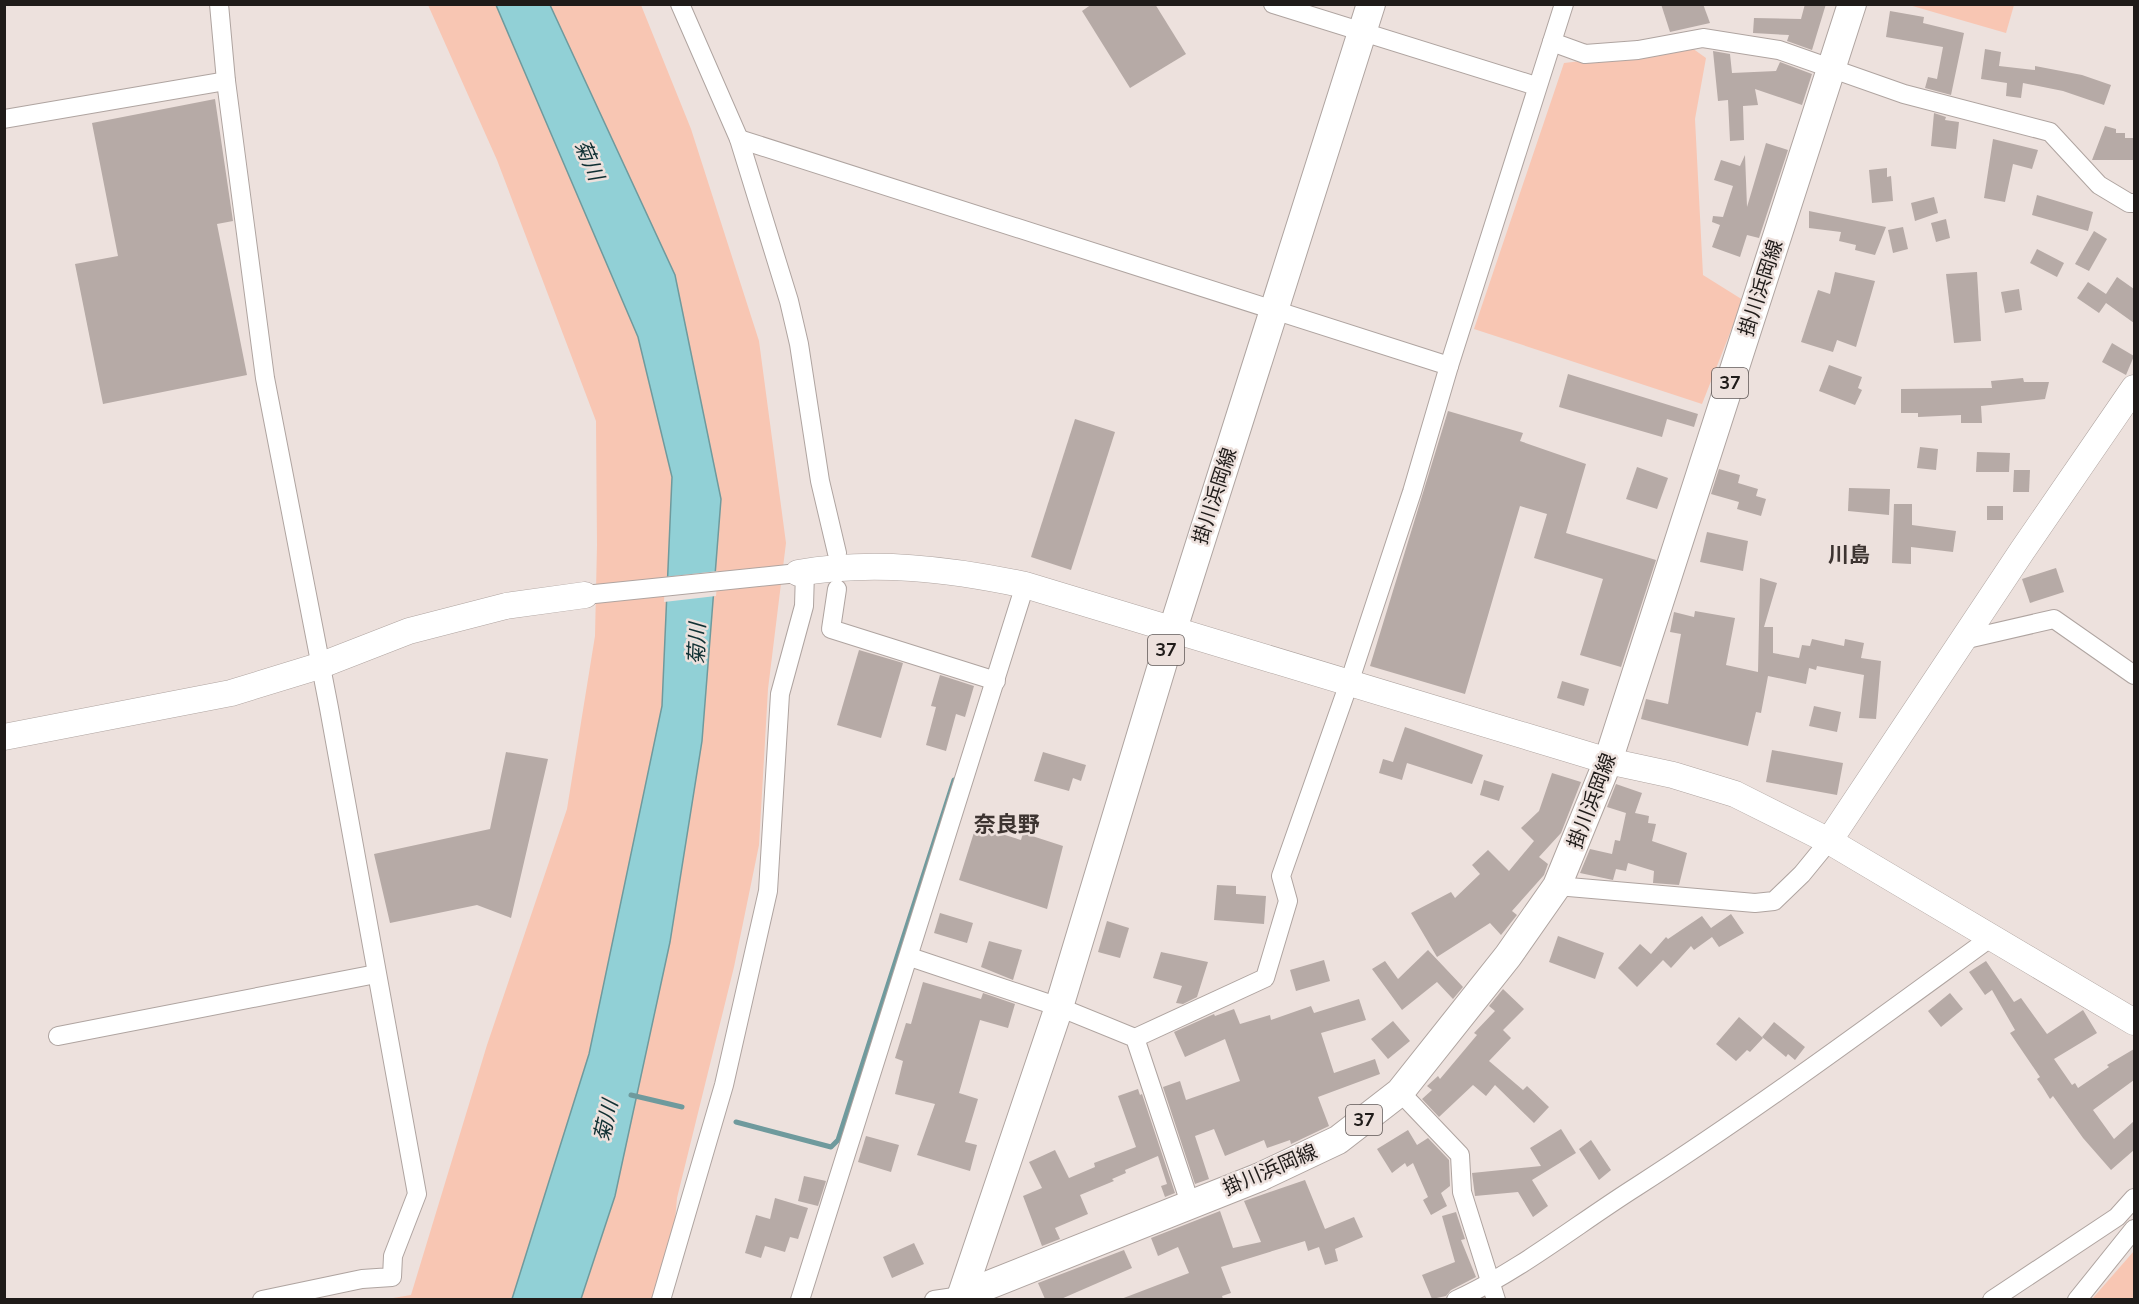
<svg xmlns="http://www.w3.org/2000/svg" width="2139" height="1304" viewBox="0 0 2139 1304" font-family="'Nunito Sans','Noto Sans JP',sans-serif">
	<rect width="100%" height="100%" fill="#ede1dd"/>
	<g fill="#f8c6b3">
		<polygon points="428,5 641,5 691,129 759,341 786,543 768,689 759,845 734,967 677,1198 668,1299 381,1300 411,1295 487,1045 567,809 595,636 597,545 596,421 497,160"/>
		<polygon points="1909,5 2014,4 2014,5 2006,33"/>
		<polygon points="1692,48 1706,58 1695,119 1703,275 1743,300 1702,404 1474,329 1564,63"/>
		<polygon points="2134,1251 2134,1299 2092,1299"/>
	</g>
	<polygon fill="#91d0d6" stroke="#6f9a9d" stroke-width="1.5" points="496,5 550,5 675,275 721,499 702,741 670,942 615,1196 581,1299 512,1299 589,1054 662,706 672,477 638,337"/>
	<polygon fill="#ede1dd" points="718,571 716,596 664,602 665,577"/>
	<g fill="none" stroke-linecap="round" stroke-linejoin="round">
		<g stroke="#6f9a9d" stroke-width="5">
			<polyline points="631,1095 682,1107"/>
			<polyline points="736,1122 831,1147 838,1140 954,780"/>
		</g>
	</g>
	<g fill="#b6aaa6">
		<polygon points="1092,4 1155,4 1186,54 1130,88 1082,11"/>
		<polygon points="1661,4 1703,4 1710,23 1670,32"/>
		<polygon points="1805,4 1826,4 1812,50 1787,41 1789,35 1753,33 1754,18 1801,19"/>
		<polygon points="1890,11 1924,17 1923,23 1964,33 1951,95 1925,88 1928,77 1937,79 1943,47 1886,37"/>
		<polygon points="1985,49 2001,52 1999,66 2035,70 2035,66 2082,75 2111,85 2104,105 2063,91 2023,83 2021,98 2006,96 2007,83 1981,79"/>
		<polygon points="1713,51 1730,54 1732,73 1776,71 1780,62 1812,74 1802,105 1755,89 1758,105 1743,106 1744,140 1730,141 1728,100 1718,101"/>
		<polygon points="215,99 233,221 217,224 247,375 103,404 75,264 118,256 92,123"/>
		<polygon points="1934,113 1946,117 1945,120 1959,122 1956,149 1931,146"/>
		<polygon points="2105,126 2116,129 2116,133 2125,133 2125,138 2134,138 2134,160 2092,160"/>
		<polygon points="1993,139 2038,150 2032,169 2013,164 2005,202 1984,198"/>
		<polygon points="1766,143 1788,150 1759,238 1747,235 1740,257 1712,247 1720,225 1712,222 1713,216 1723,217 1733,186 1714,180 1721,160 1740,166 1745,155 1747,207"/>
		<polygon points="1887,168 1887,177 1891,176 1893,201 1872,203 1869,170"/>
		<polygon points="2037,195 2093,212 2088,231 2032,215"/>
		<polygon points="1934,197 1938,213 1915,221 1911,203"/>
		<polygon points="1809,211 1886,227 1875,255 1855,250 1856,245 1839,241 1841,232 1809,228"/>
		<polygon points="1946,219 1950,238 1936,242 1931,223"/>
		<polygon points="1903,227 1908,249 1893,253 1888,230"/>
		<polygon points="2094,231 2107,239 2089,271 2075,264"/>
		<polygon points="2037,249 2064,263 2057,277 2030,263"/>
		<polygon points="1835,272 1875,281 1856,347 1837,340 1833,352 1801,342 1818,290 1830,294"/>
		<polygon points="1977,272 1981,341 1954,343 1946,274"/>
		<polygon points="2117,277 2134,289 2134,323 2106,303 2099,313 2077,298 2088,282 2106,294"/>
		<polygon points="2019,289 2022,310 2005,313 2001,292"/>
		<polygon points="2112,343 2134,356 2126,375 2102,362"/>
		<polygon points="1829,365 1862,377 1858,388 1862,390 1855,405 1819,391"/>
		<polygon points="1568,374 1698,414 1694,427 1667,419 1662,437 1559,407"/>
		<polygon points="2023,378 2024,382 2049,382 2045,399 1981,406 1982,423 1961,423 1961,415 1918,417 1918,413 1901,413 1901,389 1992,388 1991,381"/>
		<polygon points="1448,411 1523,433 1520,441 1586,464 1566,533 1656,560 1621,667 1580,655 1603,579 1534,558 1547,514 1520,506 1465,694 1370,666"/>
		<polygon points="1075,419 1115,432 1071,570 1031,557"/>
		<polygon points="1920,447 1938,449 1936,470 1917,468"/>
		<polygon points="1977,452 2010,453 2009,472 1976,472"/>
		<polygon points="1637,467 1668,478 1657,509 1626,499"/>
		<polygon points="1719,469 1740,475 1738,483 1758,489 1756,496 1766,499 1761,516 1737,509 1739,502 1711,494"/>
		<polygon points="2014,470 2030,470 2029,492 2013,492"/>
		<polygon points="1849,488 1890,489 1889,515 1848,511"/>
		<polygon points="1894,504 1912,504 1912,525 1956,531 1953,552 1911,547 1911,564 1892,563"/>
		<rect x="1987" y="506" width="16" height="14"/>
		<polygon points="1707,532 1748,541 1743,571 1700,562"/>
		<polygon points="2056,568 2064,592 2030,603 2022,579"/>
		<polygon points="1760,578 1777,583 1764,627 1773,627 1773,653 1799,658 1802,645 1810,646 1812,639 1844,646 1845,639 1864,643 1861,658 1881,661 1876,719 1859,718 1864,675 1817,666 1816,670 1809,668 1806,684 1768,676 1761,713 1756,712 1748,746 1641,719 1646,699 1668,704 1681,634 1670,632 1674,612 1694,617 1695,611 1735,618 1726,665 1758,672"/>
		<polygon points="859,650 903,663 881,738 837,725"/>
		<polygon points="940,675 974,686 965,717 956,714 946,751 926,745 936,707 931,706"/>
		<polygon points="1562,681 1589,689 1584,706 1557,698"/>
		<polygon points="1814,706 1841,712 1837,732 1809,726"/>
		<polygon points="1405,727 1483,755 1472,784 1407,763 1402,780 1379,773 1383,759 1393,762"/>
		<polygon points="1772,750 1843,763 1837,795 1766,782"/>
		<polygon points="506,752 548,759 511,918 477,905 390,923 374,854 490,829"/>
		<polygon points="1043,752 1086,765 1081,781 1073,778 1069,791 1034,781"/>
		<polygon points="1552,773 1581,782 1561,833 1539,857 1548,864 1544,875 1512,911 1517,915 1501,935 1490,923 1437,957 1411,913 1451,892 1455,898 1480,874 1472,865 1488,850 1509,871 1534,841 1521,828 1539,811"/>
		<polygon points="1484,780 1504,786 1499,801 1480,795"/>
		<polygon points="1616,784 1642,793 1635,813 1649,816 1648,823 1656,824 1652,841 1687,853 1679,885 1653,883 1654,871 1628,863 1626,871 1616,869 1613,880 1580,873 1590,849 1612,854 1615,840 1620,841 1626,813 1607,807"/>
		<polygon points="976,826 1021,840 1023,833 1063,846 1047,909 959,880"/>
		<polygon points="1217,885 1236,886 1236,894 1266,896 1264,924 1214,920"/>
		<polygon points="940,913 973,923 967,943 934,933"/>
		<polygon points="1731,914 1744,933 1719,947 1712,937 1694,950 1691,946 1671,968 1663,960 1637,987 1618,968 1640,944 1651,954 1666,937 1668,939 1702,916 1711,928"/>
		<polygon points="1107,921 1129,928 1120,958 1098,952"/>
		<polygon points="1558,936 1604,953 1595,979 1549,962"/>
		<polygon points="989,941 1022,950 1013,980 981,967"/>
		<polygon points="1428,950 1463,987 1453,999 1437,982 1402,1010 1372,969 1385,961 1398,979"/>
		<polygon points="1161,952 1208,962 1197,997 1183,1004 1176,1003 1182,986 1153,978"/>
		<polygon points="1324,960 1330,981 1296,991 1290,970"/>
		<polygon points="1986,961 2014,1002 2021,998 2047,1034 2083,1010 2097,1033 2054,1059 2072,1085 2075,1083 2078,1088 2109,1067 2107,1065 2134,1049 2134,1080 2093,1110 2114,1139 2134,1121 2134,1150 2111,1170 2083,1138 2053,1096 2050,1099 2042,1086 2037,1079 2040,1077 2010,1033 2015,1030 1992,990 1985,995 1969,972"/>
		<polygon points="923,982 981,999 983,993 1015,1004 1008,1028 980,1020 959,1093 978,1099 965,1142 977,1145 970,1171 917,1155 935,1104 895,1094 903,1061 895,1058 906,1023 911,1024"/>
		<polygon points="1503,989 1524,1009 1503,1030 1511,1038 1489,1061 1523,1090 1527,1086 1549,1107 1534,1123 1495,1085 1486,1096 1473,1085 1439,1117 1422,1099 1432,1090 1427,1086 1438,1076 1440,1079 1477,1035 1474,1033 1495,1011 1489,1006"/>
		<polygon points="1950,993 1963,1009 1941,1027 1928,1011"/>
		<polygon points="1359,999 1366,1020 1321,1033 1334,1073 1375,1059 1380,1074 1318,1097 1329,1126 1291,1144 1290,1140 1267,1148 1264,1140 1225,1156 1214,1129 1195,1136 1209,1179 1195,1184 1163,1087 1180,1081 1186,1100 1240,1081 1225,1039 1185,1057 1174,1032 1214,1014 1215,1016 1234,1009 1240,1024 1270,1015 1271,1020 1311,1006 1314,1013"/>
		<polygon points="1739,1017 1763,1038 1750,1052 1747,1050 1736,1061 1716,1044"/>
		<polygon points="1393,1021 1410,1041 1388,1059 1371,1039"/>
		<polygon points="1774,1022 1805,1047 1795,1060 1788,1054 1786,1057 1762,1037"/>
		<polygon points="1138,1089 1140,1095 1142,1094 1175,1193 1165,1197 1161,1186 1167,1184 1158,1156 1125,1170 1126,1173 1112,1179 1114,1181 1080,1195 1088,1214 1055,1228 1060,1239 1042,1246 1023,1196 1042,1188 1029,1162 1055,1150 1069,1178 1095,1167 1094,1163 1136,1147 1118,1096"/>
		<polygon points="1561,1129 1576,1153 1532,1180 1548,1206 1533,1217 1518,1192 1475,1196 1472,1173 1541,1166 1530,1148"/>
		<polygon points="1408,1130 1417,1145 1428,1138 1449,1160 1450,1186 1441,1193 1447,1206 1431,1215 1423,1200 1428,1197 1413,1163 1407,1167 1405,1163 1392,1173 1377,1149"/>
		<polygon points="866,1136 899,1145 891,1172 858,1162"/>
		<polygon points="1591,1140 1611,1170 1599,1180 1579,1149"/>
		<polygon points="804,1176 826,1181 818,1206 798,1201"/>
		<polygon points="1305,1180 1325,1229 1354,1217 1363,1237 1335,1249 1338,1261 1325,1265 1319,1247 1308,1251 1305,1241 1221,1267 1231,1293 1222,1296 1223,1299 1121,1299 1189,1273 1178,1247 1158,1256 1151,1238 1220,1211 1233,1248 1261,1242 1244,1201"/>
		<polygon points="775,1198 808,1208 798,1239 790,1237 785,1252 765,1246 761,1258 745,1253 756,1215 770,1219"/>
		<polygon points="1456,1212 1465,1239 1461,1240 1476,1277 1451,1290 1446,1296 1432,1299 1422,1275 1455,1262 1442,1216"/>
		<polygon points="914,1243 924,1264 892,1278 883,1257"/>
		<polygon points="1124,1250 1132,1268 1061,1299 1045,1299 1038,1283"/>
	</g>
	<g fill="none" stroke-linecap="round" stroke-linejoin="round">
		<g stroke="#afa4a0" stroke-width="20">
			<g id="street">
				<polyline points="219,4 226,81 265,378 329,708 417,1194 393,1256 392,1277 362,1279 262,1300"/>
				<polyline points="680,4 739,139 789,301 799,344 820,481 837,553"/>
				<polyline points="1273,4 1536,86"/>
				<polyline points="1552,42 1585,54 1638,50 1703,38 1779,50 1904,94 2050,132 2099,185 2129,203 2134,203"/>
				<polyline points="4,119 226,81"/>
				<polyline points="739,139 1449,366"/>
				<polyline points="837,589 831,629 996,681"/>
				<polyline points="585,595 798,573"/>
				<polyline points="1963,640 2054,619 2134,675"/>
				<polyline points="1557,886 1755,903 1774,901 1802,874 1829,841"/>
				<polyline points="910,957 1059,1007 1135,1038 1190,1203"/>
				<polyline points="58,1036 376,974"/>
				<polyline points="1135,1038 1265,978 1288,901 1281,876 1349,683 1412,492 1449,366 1564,4"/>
				<polyline points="1400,1092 1460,1155 1462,1192 1496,1300"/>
				<polyline points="661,1300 724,1085 768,891 780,694 804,606 805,572"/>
				<polyline points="800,1300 1025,585"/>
				<polyline points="934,1300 961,1296"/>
				<path d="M1456,1300C1521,1270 1576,1225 1636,1187C1759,1108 1876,1021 1993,936"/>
				<polyline points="1992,1300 2117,1217 2134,1198"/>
				<polyline points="2077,1300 2134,1229"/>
			</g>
		</g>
		<g stroke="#afa4a0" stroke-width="27">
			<g id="secondary">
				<path d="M798,573C874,560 950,569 1025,585L1608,761L1673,775L1735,794L1829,841L2134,1022"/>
				<polyline points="4,737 231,693 319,666 409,631 506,606 585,595"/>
				<polyline points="1829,841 2022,551 2134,388"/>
			</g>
		</g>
		<g stroke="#afa4a0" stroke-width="30">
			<g id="primary">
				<polyline points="961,1296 1260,1177 1338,1140 1400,1092 1508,956 1557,886 1608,761 1852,4"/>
				<polyline points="960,1300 1059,1007 1173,629 1371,4"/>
			</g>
		</g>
		<use href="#street" stroke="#fff" stroke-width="18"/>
		<use href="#secondary" stroke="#fff" stroke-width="26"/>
		<use href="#primary" stroke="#fff" stroke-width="28"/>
	</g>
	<g text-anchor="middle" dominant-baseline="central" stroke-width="5" stroke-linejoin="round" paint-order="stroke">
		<g fill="#ede1dd" stroke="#5d5654" stroke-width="1.5">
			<rect x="1712" y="368" width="36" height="30" rx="4.5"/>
			<rect x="1148" y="635" width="36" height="30" rx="4.5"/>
			<rect x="1346" y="1105" width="36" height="30" rx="4.5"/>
		</g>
		<g font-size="18" font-weight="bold" fill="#1f1b19">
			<text x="1730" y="383">37</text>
			<text x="1166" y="650">37</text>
			<text x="1364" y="1120">37</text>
		</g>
		<g font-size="20" fill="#1f1b19" stroke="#ede1dd">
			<text transform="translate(1761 288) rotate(-72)">掛川浜岡線</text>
			<text transform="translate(1215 496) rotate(-72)">掛川浜岡線</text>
			<text transform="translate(1592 801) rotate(-69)">掛川浜岡線</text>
			<text transform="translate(1270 1170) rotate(-23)">掛川浜岡線</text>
		</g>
		<g font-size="21" font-style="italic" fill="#103033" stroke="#ede1dd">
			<text transform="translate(589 160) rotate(67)">菊川</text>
			<text transform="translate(697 644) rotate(-88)">菊川</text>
			<text transform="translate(606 1121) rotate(-77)">菊川</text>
		</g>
		<g font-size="21" font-weight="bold" fill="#3d3431" stroke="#ede1dd">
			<text x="1849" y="555">川島</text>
		</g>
		<g font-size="22" font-weight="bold" fill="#3d3431" stroke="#ede1dd">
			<text x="1007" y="825">奈良野</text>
		</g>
	</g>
	<rect width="2139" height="1304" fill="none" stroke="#1f1b19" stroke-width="12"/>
</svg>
